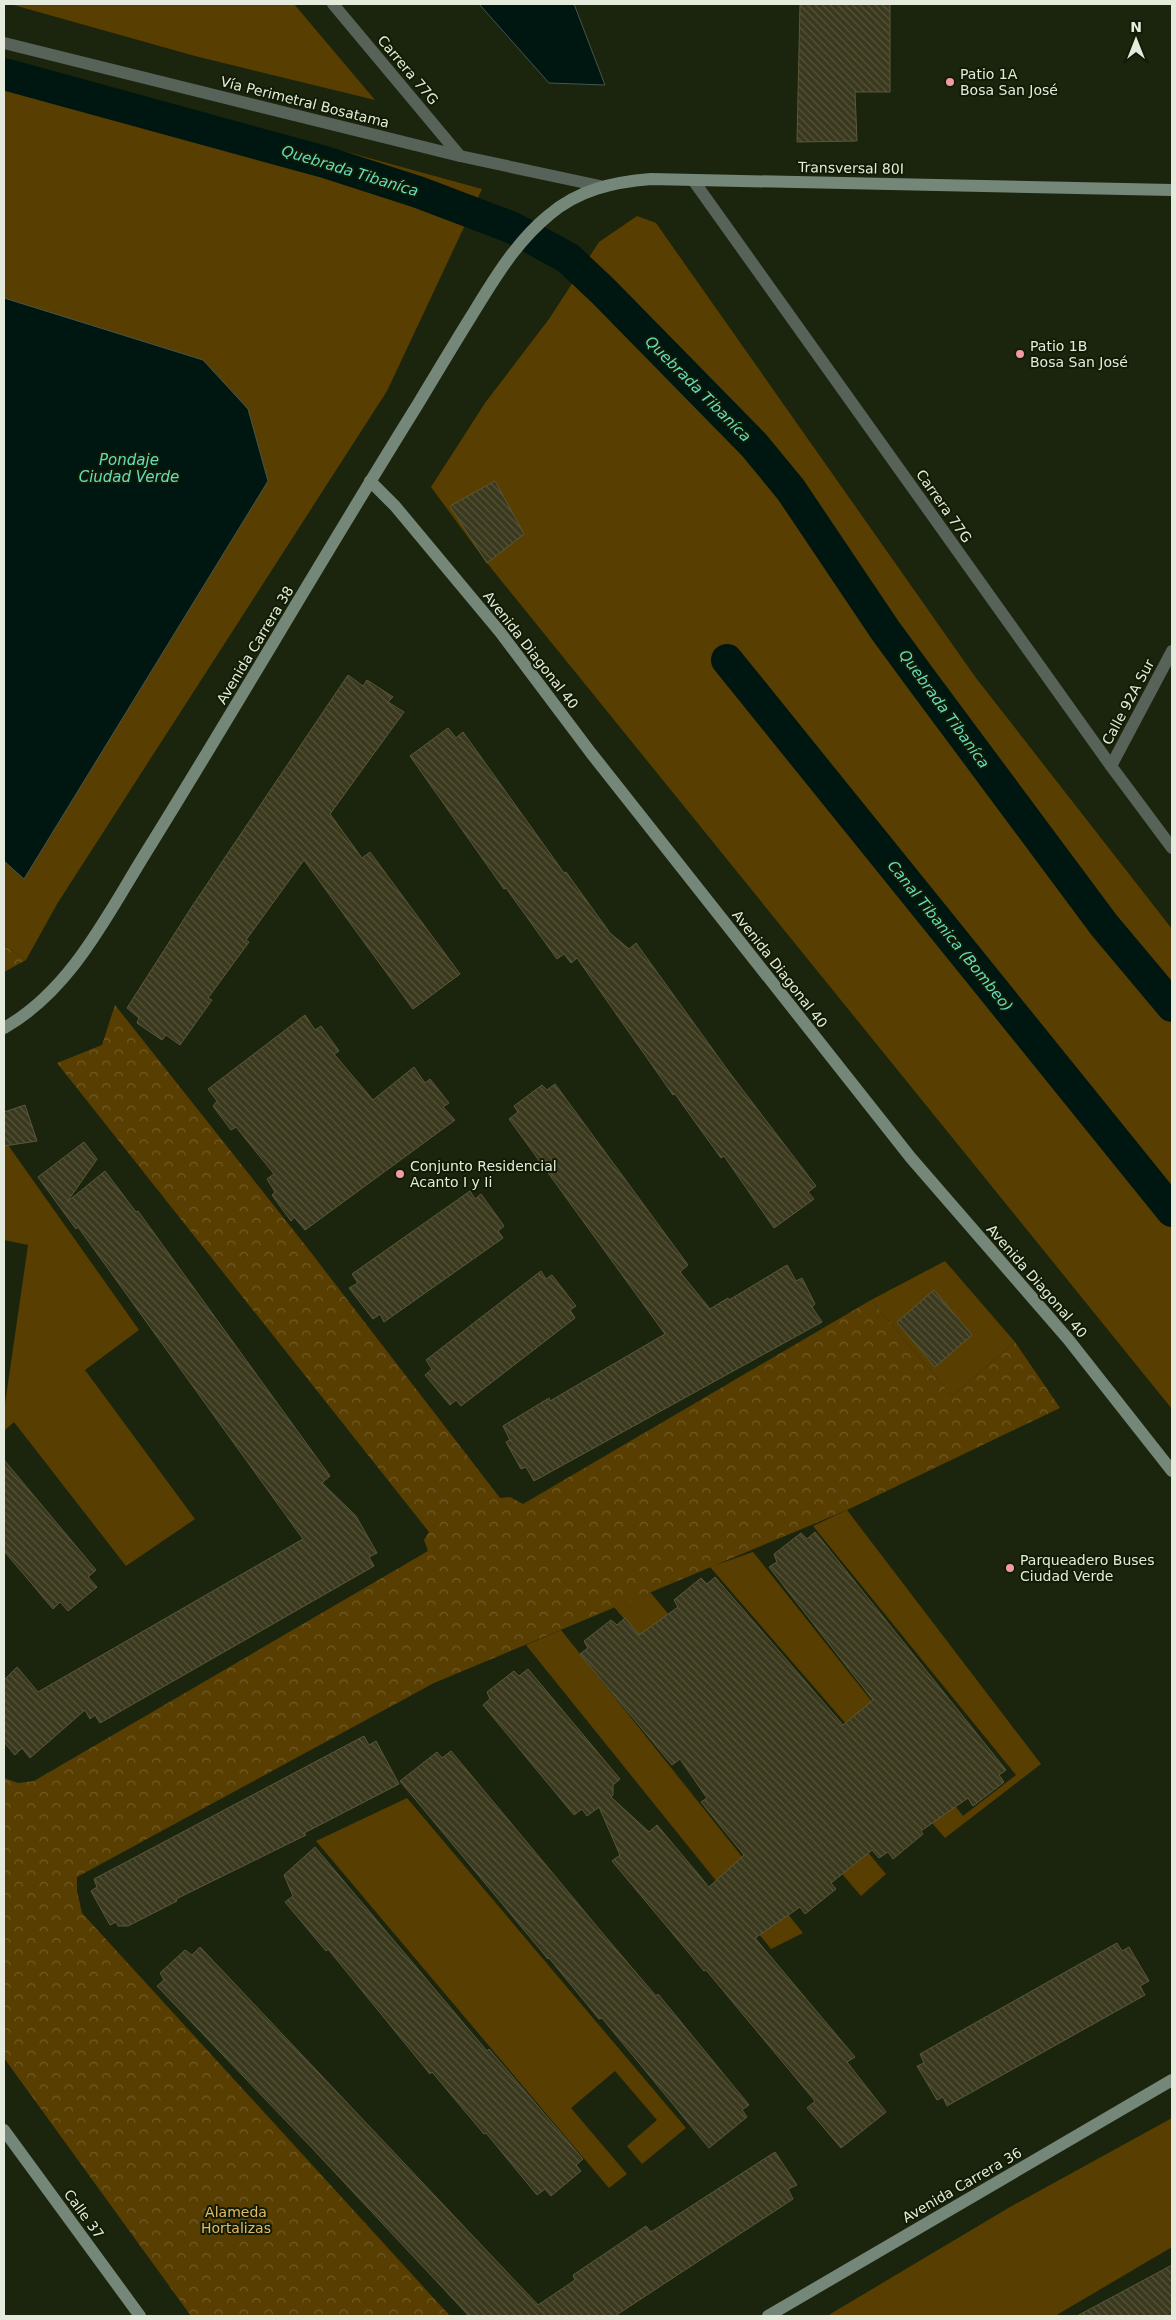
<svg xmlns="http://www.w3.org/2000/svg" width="1176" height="2320" viewBox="0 0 1176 2320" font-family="'DejaVu Sans',sans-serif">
	<defs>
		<pattern id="forest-crowns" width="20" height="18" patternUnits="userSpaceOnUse" patternTransform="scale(1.25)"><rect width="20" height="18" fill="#593e02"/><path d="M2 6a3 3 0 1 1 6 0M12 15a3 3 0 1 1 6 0" fill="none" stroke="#715a26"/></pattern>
		<pattern id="building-back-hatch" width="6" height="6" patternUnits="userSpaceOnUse" patternTransform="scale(1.25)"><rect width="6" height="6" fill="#3a381d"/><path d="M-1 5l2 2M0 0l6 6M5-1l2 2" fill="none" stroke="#56553d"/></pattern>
	</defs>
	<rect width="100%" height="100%" fill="#1b250d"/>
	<g fill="#593e02">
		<polygon points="10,4 294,4 375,100 195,56"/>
		<polygon points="4,58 482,189 387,391 57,904 26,960 4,945"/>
		<polygon points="637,216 656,223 976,678 1172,929 1172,1409 487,563 431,487 485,403 549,319 599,242"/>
		<polygon points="8,1145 139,1330 85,1370 195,1519 126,1566 14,1422 4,1431 4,1411 28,1245 4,1240 4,1146"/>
		<polygon points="945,1261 1015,1342 952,1396 871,1300"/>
		<polygon points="847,1510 1041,1764 945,1838 710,1567 753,1552 963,1816 1016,1775 813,1526"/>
		<polygon points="650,1592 886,1874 861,1896 614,1607"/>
		<polygon points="561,1630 803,1933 771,1949 526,1645"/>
		<polygon points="407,1798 686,2128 642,2164 627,2146 657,2120 615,2071 571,2108 627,2174 609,2188 316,1841"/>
		<polygon points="1172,2118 1172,2247 1055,2316 827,2316 1010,2207"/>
	</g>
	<g fill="url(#forest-crowns)">
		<polygon points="4,945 26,960 4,972"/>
		<polygon points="115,1005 309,1250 500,1498 510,1497 523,1504 871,1300 952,1396 1015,1342 1060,1408 847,1510 434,1683 77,1877 77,1891 82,1913 450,2316 191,2316 4,2058 4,1778 18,1783 34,1781 428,1551 424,1540 429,1532 57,1063 102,1045"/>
	</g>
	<g fill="#001610" stroke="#44564d">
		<polygon points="479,4 574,4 605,85 549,83"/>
		<polygon points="4,298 203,360 248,409 268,481 24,879 4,861"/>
	</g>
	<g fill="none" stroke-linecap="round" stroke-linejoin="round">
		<g stroke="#001610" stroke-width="32">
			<polyline points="4,74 325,162 418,192 513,228 568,258 603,291 754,445 791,490 885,630 918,675 1104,925 1172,1006"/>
			<polyline points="727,660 1172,1211"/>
		</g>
	</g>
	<g fill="url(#building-back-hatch)" stroke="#5a583b">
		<polygon points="800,4 890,4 890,92 855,92 857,141 797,142"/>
		<polygon points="495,481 524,534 487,563 450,506"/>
		<polygon points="348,675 363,686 367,680 393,697 388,702 404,712 330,814 362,858 370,852 460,974 413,1009 304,860 246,940 249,942 208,998 212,1000 180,1045 166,1035 162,1040 137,1023 139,1018 127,1008 193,905"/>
		<polygon points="448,728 456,738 463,732 564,873 566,872 610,933 629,949 636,943 729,1072 816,1186 808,1192 814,1199 774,1228 724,1156 721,1158 675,1094 673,1095 577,958 571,963 564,954 557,959 506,888 504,889 410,756"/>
		<polygon points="305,1015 315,1030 321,1026 339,1051 334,1054 373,1100 414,1067 425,1083 430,1079 449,1103 443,1107 455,1120 305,1230 294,1217 291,1221 272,1195 275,1192 267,1179 274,1174 236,1127 231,1130 213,1106 217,1101 208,1089"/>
		<polygon points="555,1084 688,1265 680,1272 710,1309 728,1298 729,1300 787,1265 796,1281 802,1278 815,1304 812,1307 822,1322 534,1481 526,1467 521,1469 506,1442 510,1440 503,1426 549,1398 550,1401 665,1334 509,1119 518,1112 514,1106 542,1085 547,1090"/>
		<polygon points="25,1105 37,1141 4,1146 4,1112"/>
		<polygon points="84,1142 97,1159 67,1202 105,1171 136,1212 138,1211 330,1476 322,1483 356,1516 377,1553 369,1557 374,1566 100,1723 95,1715 90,1719 85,1710 30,1758 22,1748 15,1755 4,1742 4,1680 17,1667 38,1692 303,1539 78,1227 76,1229 38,1177"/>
		<polygon points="470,1191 475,1199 481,1194 504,1226 498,1231 503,1238 384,1322 380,1314 373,1319 349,1288 358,1283 352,1274"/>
		<polygon points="541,1271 546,1279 552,1275 576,1306 570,1310 575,1318 461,1406 456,1400 450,1405 425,1375 432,1369 426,1360"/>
		<polygon points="934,1290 972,1335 935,1367 897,1322"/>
		<polygon points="4,1460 96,1570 88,1577 97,1587 68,1611 60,1602 53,1609 4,1551"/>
		<polygon points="815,1532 1006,1770 999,1775 1004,1782 973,1806 968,1798 921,1831 923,1834 893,1859 888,1852 879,1858 872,1850 831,1883 836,1889 805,1914 800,1907 755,1938 855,2057 847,2062 886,2112 841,2148 807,2108 815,2101 706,1970 704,1971 612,1861 620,1855 599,1807 587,1816 582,1809 574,1815 483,1705 490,1699 487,1692 514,1671 519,1676 528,1669 620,1779 613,1785 613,1795 611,1797 649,1832 657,1825 709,1887 744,1855 701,1802 707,1798 680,1759 672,1765 580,1654 588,1648 584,1641 611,1620 617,1625 625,1618 639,1635 678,1607 674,1600 701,1578 707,1584 715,1577 843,1725 873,1700 769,1567 777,1562 774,1554 801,1533 807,1539"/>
		<polygon points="364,1736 369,1745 376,1741 399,1784 304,1833 306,1835 176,1899 177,1901 128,1926 118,1926 116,1922 110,1925 91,1891 97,1887 94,1879"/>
		<polygon points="451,1751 604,1935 656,1996 658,1994 749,2105 742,2110 747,2117 709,2148 602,2018 599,2019 549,1958 548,1959 400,1781 437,1752 442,1758"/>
		<polygon points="315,1847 487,2051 489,2049 583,2159 576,2165 581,2171 551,2196 545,2189 537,2195 486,2133 484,2134 432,2072 430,2074 328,1949 326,1951 285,1902 293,1896 284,1875"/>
		<polygon points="1117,1943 1122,1951 1129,1947 1149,1981 1140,1986 1145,1995 947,2106 943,2097 937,2100 917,2066 924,2063 920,2054"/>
		<polygon points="200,1947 538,2305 575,2280 573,2275 646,2226 651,2232 775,2152 797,2185 788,2189 793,2199 615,2316 469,2316 312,2148 157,1986 164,1980 160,1973 185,1950 192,1955"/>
		<polygon points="1172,2265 1172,2316 1077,2316"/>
	</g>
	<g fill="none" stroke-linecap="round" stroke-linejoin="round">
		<g stroke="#576259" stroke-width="12">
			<polyline points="333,4 460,156"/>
			<polyline points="4,43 460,156 600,186"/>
			<polyline points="693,180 1111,766 1172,848"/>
			<polyline points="1111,766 1172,651"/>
		</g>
		<g stroke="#758779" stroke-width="12">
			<polyline points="370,481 395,506 500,632 591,753 911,1158 1068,1339 1172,1471"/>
			<path d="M4,1028C73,989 109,911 150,846C241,699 327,550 418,404C436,374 454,344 472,315C494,279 516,242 549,215C578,190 613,182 651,179L1172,190"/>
			<polyline points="4,2130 140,2316"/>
			<polyline points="768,2316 1172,2080"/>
		</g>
	</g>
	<g fill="#f39aa8" stroke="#121c05" stroke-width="2">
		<circle cx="950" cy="82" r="5"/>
		<circle cx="1020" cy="354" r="5"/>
		<circle cx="400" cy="1174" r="5"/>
		<circle cx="1010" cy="1568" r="5"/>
	</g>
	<g text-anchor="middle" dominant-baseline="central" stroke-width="4" stroke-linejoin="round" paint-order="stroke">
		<g font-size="14" fill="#e4ebdc" stroke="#121c05">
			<text transform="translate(408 70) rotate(50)">Carrera 77G</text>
			<text transform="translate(305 102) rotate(14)">Vía Perimetral Bosatama</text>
			<text transform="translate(851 168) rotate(1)">Transversal 80I</text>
			<text transform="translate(944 506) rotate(55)">Carrera 77G</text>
			<text transform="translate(255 645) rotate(-59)">Avenida Carrera 38</text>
			<text transform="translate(531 650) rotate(52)">Avenida Diagonal 40</text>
			<text transform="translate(1128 702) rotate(-62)">Calle 92A Sur</text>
			<text transform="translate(780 969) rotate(52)">Avenida Diagonal 40</text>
			<text transform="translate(1037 1281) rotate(49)">Avenida Diagonal 40</text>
			<text transform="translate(962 2185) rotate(-30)">Avenida Carrera 36</text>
			<text transform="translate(84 2214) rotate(54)">Calle 37</text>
		</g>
		<g font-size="14" fill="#e4ebdc" stroke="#121c05" text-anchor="start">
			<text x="960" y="74">Patio 1A<tspan x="960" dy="16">Bosa San José</tspan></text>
			<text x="1030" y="346">Patio 1B<tspan x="1030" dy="16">Bosa San José</tspan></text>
			<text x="410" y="1166">Conjunto Residencial<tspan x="410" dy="16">Acanto I y Ii</tspan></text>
			<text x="1020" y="1560">Parqueadero Buses<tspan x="1020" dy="16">Ciudad Verde</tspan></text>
		</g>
		<g font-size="14" fill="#e8b964" stroke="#121c05">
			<text x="236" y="2212">Alameda<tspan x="236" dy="16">Hortalizas</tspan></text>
		</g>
		<g font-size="15" font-style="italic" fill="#64dcc0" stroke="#121c05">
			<text transform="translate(350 171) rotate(17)">Quebrada Tibaníca</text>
			<text transform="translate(698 389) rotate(45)">Quebrada Tibaníca</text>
			<text x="129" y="460">Pondaje<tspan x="129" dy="17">Ciudad Verde</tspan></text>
			<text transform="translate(944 709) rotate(54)">Quebrada Tibaníca</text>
			<text transform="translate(950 936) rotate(51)">Canal Tibanica (Bombeo)</text>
		</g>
	</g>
	<rect width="1176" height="2320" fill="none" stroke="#e4ebdc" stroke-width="10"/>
	<g transform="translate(1136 40)" stroke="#121c05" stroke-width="4" paint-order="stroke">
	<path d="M0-4L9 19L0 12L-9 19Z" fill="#e4ebdc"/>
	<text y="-8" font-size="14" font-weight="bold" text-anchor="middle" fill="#e4ebdc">N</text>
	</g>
</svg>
